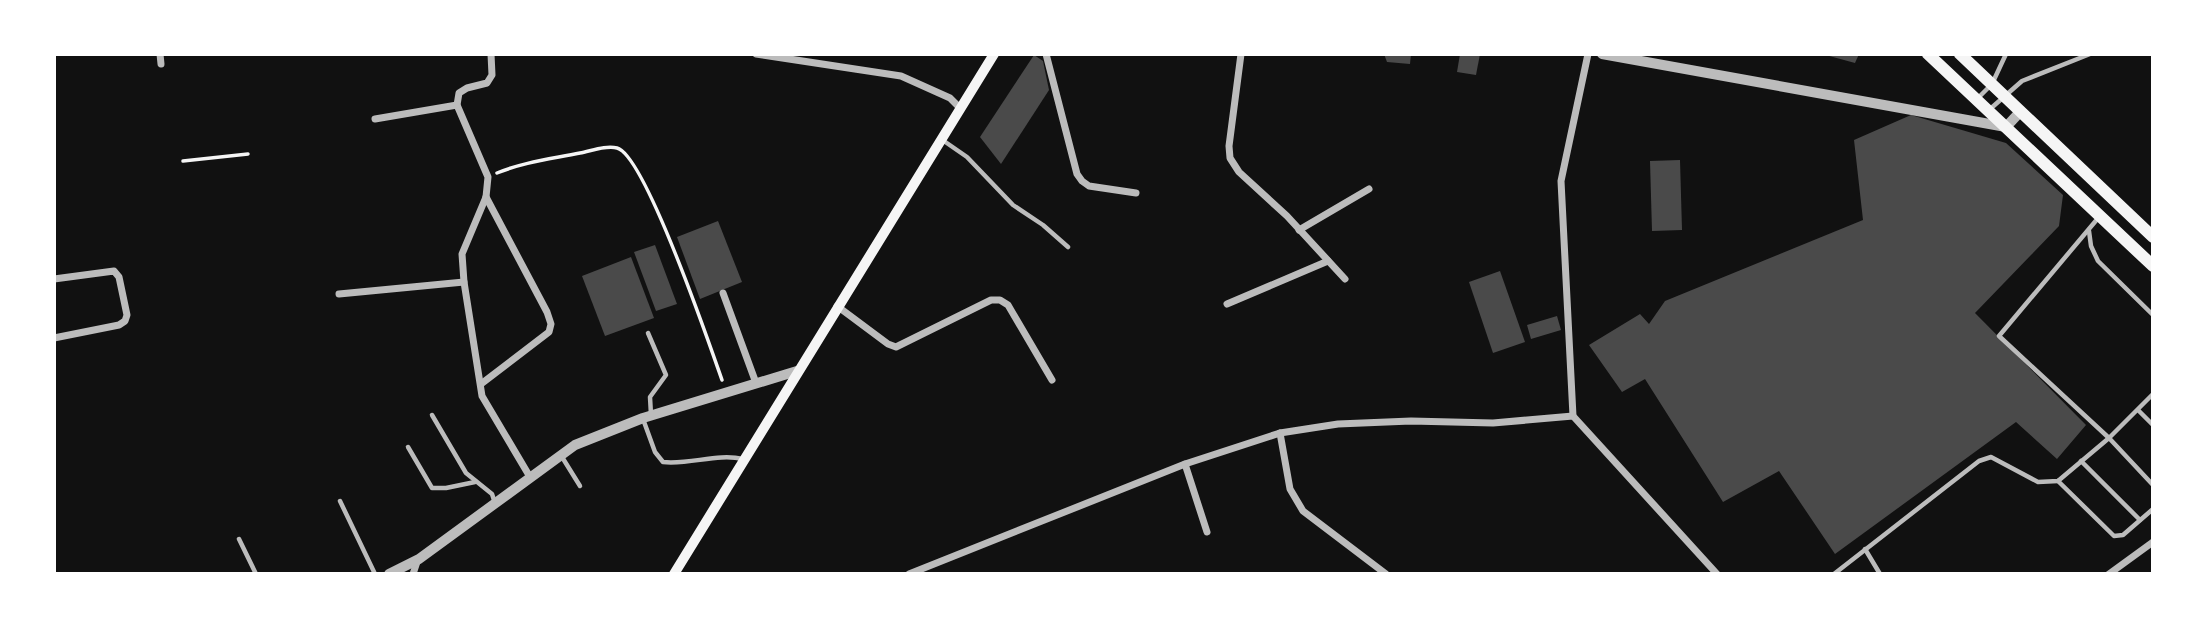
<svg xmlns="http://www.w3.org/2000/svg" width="2207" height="628" viewBox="0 0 2207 628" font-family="Literata,serif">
	<rect width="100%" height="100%" fill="#111"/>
	<g fill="#4a4a4a">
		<polygon points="1384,54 1411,54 1410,64 1387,62"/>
		<polygon points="1460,54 1480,54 1476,75 1457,72"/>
		<polygon points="1822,54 1859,54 1855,63"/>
		<polygon points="1034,55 1043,61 1049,90 1001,164 980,137"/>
		<polygon points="1911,115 2006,143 2063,195 2059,226 1975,313 2086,425 2057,459 2016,422 1835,554 1779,471 1723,502 1645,379 1622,392 1589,345 1640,314 1649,324 1665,301 1863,220 1854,140"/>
		<polygon points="1680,160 1682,230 1652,231 1650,161"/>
		<polygon points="718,221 742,282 700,299 677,237"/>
		<polygon points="655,245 677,304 656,311 634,252"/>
		<polygon points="631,257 654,318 605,336 582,276"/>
		<polygon points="1500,271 1525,342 1493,353 1469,282"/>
		<polygon points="1557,316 1561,330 1531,339 1527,325"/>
	</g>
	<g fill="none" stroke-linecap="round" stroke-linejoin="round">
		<g stroke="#f5f5f5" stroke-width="3.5">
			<polyline points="183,161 248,154"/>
			<path d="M497,173C524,162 551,159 580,153C591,151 606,145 617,148C645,155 710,346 722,380"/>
		</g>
		<g stroke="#bcbcbc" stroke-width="4.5">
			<polyline points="1977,99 1992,84 2006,54"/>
			<polyline points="1989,110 2022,81 2090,54"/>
			<polyline points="941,139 967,157 1013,205 1043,225 1068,247"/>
			<polyline points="2099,217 1999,336 2109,438 2153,485"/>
			<polyline points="2089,231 2091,246 2098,261 2153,315"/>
			<polyline points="648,333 666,375 650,397 651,415"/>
			<polyline points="2138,410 2153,425"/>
			<polyline points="432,415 466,473 492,494 495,503"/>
			<path d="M643,419L655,452L663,462C690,465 717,453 743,459"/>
			<polyline points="408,447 432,488 446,488 475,482"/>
			<polyline points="562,457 580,486"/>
			<polyline points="2081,461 2140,520"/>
			<polyline points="2058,481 2114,536 2123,535 2153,509"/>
			<polyline points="340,501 375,574"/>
			<polyline points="239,539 256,574"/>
			<polyline points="1865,549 1880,574"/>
			<polyline points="1834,574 1979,461 1991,457 2038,482 2058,481 2109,438 2153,394"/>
		</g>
		<g stroke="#bcbcbc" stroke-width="7">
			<polyline points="160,54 161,64"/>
			<polyline points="491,54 492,75 487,83 467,88 459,93 457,105 488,177 486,197 462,254 464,282 482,396 530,477"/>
			<polyline points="756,54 901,76 950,98 960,108"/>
			<polyline points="1046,54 1077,174 1082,181 1089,186 1136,193"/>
			<polyline points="1241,54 1229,146 1230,158 1239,172 1287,216 1345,279"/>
			<polyline points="1588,54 1561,181 1573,416 1717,574"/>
			<polyline points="375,119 457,105"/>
			<polyline points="1299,230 1369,189"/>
			<polyline points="54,279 114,271 119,277 127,315 125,321 119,325 54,338"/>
			<polyline points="723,293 756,383"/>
			<polyline points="339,294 464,282"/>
			<polyline points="1227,304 1328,261"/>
			<polyline points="837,306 888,344 896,347 991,300 1000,300 1008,305 1052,380"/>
			<polyline points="481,384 549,332 551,324 547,312 486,197"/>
			<polyline points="1280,433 1290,489 1303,511 1386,574"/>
			<polyline points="1185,464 1207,532"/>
			<polyline points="413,574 418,559"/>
			<polyline points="909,574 1185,464 1280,433 1338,424 1411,421 1493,423 1573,416"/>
			<polyline points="2109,574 2153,542"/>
		</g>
		<g stroke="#bcbcbc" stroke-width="10">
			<polyline points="1602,54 2006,127 2020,112"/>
			<polyline points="389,574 419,559 575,445 643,418 797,371"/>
		</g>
		<polyline stroke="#f5f5f5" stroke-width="10" points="674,574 994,54"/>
		<g stroke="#f5f5f5" stroke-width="12">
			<polyline points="1928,54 2153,266"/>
			<polyline points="1960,54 2153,237"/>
		</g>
	</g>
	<rect width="2207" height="628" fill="none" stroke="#ffffff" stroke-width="112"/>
</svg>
